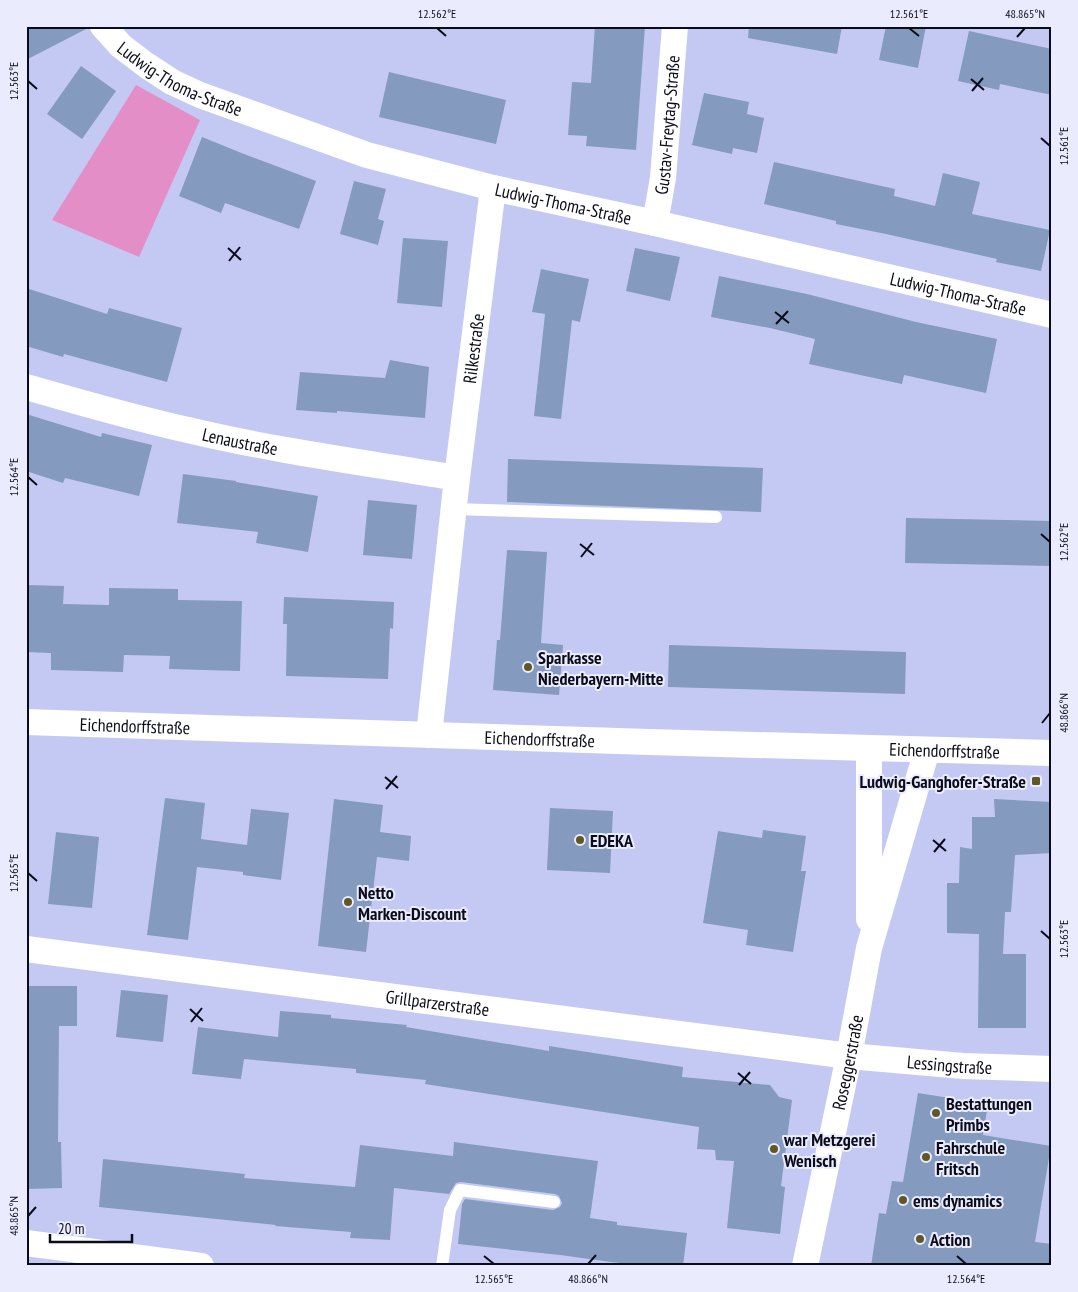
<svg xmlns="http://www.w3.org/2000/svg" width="1078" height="1292" viewBox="0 0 1078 1292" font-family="'PT Sans Narrow',sans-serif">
	<rect width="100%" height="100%" fill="#c4c9f3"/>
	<polygon fill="#e48ec8" points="136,85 200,120 139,257 52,220"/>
	<g fill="#849abe">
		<polygon points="26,26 88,26 88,28 26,60"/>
		<polygon points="595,26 645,26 636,150 586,146 587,136 568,135 572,82 591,83"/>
		<polygon points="749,26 842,26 837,54 748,38"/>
		<polygon points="886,26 926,26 918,68 879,60"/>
		<polygon points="969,31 1052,49 1052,95 1000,84 999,90 958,81"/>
		<polygon points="81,66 116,91 82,139 47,114"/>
		<polygon points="389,72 506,100 496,144 379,117"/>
		<polygon points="704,93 749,102 747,114 764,118 757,153 733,148 732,154 692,145"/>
		<polygon points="202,137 244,154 316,181 299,229 225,203 221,213 179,196"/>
		<polygon points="774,162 895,189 894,196 935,206 943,173 980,182 972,214 1050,230 1041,271 996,262 997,259 886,234 836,224 836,221 764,204"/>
		<polygon points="354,181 386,189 378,219 384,221 378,245 340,234"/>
		<polygon points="403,238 448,241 442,307 397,303"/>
		<polygon points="635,248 680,257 670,301 626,291"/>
		<polygon points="541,269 589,279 580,322 572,320 561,419 534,416 545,314 532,312"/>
		<polygon points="719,276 807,294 916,322 997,339 986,393 904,375 902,384 809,364 815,339 770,328 711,317"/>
		<polygon points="26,288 107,314 109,308 182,328 167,382 64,354 63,357 26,346"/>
		<polygon points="390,360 429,367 425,418 337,411 337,413 296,410 300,372 385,378"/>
		<polygon points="26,414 101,437 102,433 152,445 139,496 65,478 63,483 26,471"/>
		<polygon points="508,459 763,468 761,512 507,502"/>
		<polygon points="183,474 236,481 236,482 318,496 308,552 256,543 258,532 177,523"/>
		<polygon points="368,500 417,505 412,559 363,555"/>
		<polygon points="906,518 1052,521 1052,566 905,563"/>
		<polygon points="507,550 547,552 541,643 563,645 559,695 493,690 497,640 500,640"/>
		<polygon points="26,585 64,586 63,604 109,605 109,588 178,589 178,600 242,601 240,671 169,669 170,656 124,655 123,672 51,670 51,653 26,652"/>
		<polygon points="284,597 394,602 393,629 390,628 388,679 286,676 287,624 283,624"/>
		<polygon points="669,645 906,652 905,694 668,687"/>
		<polygon points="165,798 205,803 201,839 247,845 251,809 289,813 281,880 243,875 243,872 197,867 188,940 147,935"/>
		<polygon points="334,799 383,805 380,832 411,836 409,861 377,857 366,952 318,946"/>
		<polygon points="994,799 1052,802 1052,853 1015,855 1011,912 1005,912 1003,954 1026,954 1026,1028 978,1028 979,934 947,933 947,883 959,883 960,847 972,849 972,817 995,817"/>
		<polygon points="550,808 613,811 610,873 547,870"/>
		<polygon points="763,830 806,836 801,871 806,871 793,952 746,945 748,930 703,923 718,831 762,838"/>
		<polygon points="56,832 99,837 92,908 48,904"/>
		<polygon points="26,986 77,986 77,1026 59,1026 58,1142 61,1142 62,1188 26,1189"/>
		<polygon points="121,990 168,995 163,1042 116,1037"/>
		<polygon points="280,1011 331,1015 331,1018 407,1025 406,1027 549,1051 549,1046 683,1067 682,1077 770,1085 779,1097 792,1100 781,1186 785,1187 780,1234 727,1228 734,1161 716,1160 715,1150 697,1149 699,1127 425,1084 426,1080 356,1073 356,1069 244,1059 241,1079 192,1074 198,1027 278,1037"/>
		<polygon points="918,1093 988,1104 983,1135 1051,1146 1035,1242 1052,1244 1052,1266 871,1266 879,1213 886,1214 892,1181 903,1182"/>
		<polygon points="454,1142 598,1161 590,1218 617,1222 617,1225 687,1233 683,1266 648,1266 611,1262 560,1255 458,1244 462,1204 465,1199 553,1210 560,1207 562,1203 559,1196 555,1194 461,1182 456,1183 449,1194 394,1188 390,1240 350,1238 351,1232 275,1226 276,1225 99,1207 103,1159 245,1174 244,1178 355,1187 360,1145 453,1156"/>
	</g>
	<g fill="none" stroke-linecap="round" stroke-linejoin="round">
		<g stroke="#fff" stroke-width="12">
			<polyline points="454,509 716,517"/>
			<polyline points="442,1266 450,1210 460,1190 554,1202"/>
		</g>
		<g stroke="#fff" stroke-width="26">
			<path id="s1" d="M103,26L121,46L146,65L172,82L200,95L367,155L493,188L655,223L1052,315"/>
			<path id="s2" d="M655,223L663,178L675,26"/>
			<path id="s3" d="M26,387C80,402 133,418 188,430C276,451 368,463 457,478"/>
			<path id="s4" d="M26,722L649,742L1052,753"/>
			<path id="s5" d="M429,735L457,478L493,188"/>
			<polyline points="869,749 869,919"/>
			<path id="s6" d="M26,949L849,1056L963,1066L1052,1069"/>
			<polyline points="26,1243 201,1266"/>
			<path id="s7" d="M805,1266L849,1056L869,948L927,750"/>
		</g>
	</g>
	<path fill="none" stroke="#0b0c19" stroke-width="2" d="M437,28L446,36M909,28L919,36M1017,37L1025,28M971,79L984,90M28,81L37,89M972,91L983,78M1041,138L1050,146M228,248L241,260M229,261L240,247M775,312L789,323M776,324L788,311M28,477L37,485M1041,534L1050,542M580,544L594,555M581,557L592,543M1042,723L1050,713M385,777L398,788M386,789L397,776M933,840L946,851M934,852L945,839M28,873L37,881M1041,931L1050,939M190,1009L203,1021M191,1022L202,1008M738,1073L751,1084M739,1085L750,1072M28,1216L36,1207M484,1256L494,1264M957,1256L966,1264M588,1264L596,1255"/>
	<g fill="#605724" stroke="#eaecfd" stroke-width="2">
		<circle cx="528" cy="667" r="5"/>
		<rect x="1031" y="776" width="10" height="10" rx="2.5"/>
		<circle cx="580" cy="840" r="5"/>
		<circle cx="348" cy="902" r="5"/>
		<circle cx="936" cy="1113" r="5"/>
		<circle cx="774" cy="1149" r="5"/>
		<circle cx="926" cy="1157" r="5"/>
		<circle cx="903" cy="1200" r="5"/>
		<circle cx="920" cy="1239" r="5"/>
	</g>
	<g text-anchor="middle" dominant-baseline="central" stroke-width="4" stroke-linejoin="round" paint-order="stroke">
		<g font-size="18" fill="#0b0c19" stroke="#eaecfd">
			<text stroke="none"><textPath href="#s1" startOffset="95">Ludwig-Thoma-Straße</textPath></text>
			<text stroke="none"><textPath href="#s2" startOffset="99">Gustav-Freytag-Straße</textPath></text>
			<text stroke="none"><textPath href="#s1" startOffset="500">Ludwig-Thoma-Straße</textPath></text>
			<text stroke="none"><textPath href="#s1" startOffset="905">Ludwig-Thoma-Straße</textPath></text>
			<text stroke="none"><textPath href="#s5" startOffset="389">Rilkestraße</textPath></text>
			<text stroke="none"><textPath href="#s3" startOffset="221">Lenaustraße</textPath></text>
			<text stroke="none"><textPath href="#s4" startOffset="109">Eichendorffstraße</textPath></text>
			<text stroke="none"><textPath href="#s4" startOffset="514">Eichendorffstraße</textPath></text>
			<text stroke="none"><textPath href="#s4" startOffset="919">Eichendorffstraße</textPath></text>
			<text stroke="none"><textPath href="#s6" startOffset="415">Grillparzerstraße</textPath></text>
			<text stroke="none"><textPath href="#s7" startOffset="208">Roseggerstraße</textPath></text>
			<text stroke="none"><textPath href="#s6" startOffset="931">Lessingstraße</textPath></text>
		</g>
		<g font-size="18" font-weight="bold" fill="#0b0c19" stroke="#eaecfd" text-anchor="start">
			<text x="538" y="657">Sparkasse<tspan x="538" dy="21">Niederbayern-Mitte</tspan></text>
			<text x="1026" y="781" text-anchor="end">Ludwig-Ganghofer-Straße</text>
			<text x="590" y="840">EDEKA</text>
			<text x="358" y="892">Netto<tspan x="358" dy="21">Marken-Discount</tspan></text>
			<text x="946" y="1103">Bestattungen<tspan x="946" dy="21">Primbs</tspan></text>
			<text x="784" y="1139">war Metzgerei<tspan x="784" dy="21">Wenisch</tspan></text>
			<text x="936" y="1147">Fahrschule<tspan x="936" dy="21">Fritsch</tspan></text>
			<text x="913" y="1200">ems dynamics</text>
			<text x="930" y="1239">Action</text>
		</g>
	</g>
	<rect width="1078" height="1292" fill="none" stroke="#eaecfd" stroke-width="55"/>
	<path d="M50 1234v8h82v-8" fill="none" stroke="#0b0c19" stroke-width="2.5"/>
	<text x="58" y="1234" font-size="15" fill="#0b0c19" stroke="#eaecfd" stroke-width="4" paint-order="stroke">20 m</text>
	<rect x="28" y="28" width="1022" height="1236" fill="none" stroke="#0b0c19" stroke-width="2"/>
	<g font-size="12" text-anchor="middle" fill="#0b0c19">
		<text x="437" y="18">12.562°E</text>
		<text x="909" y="18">12.561°E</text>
		<text x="1025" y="18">48.865°N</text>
		<text transform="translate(14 81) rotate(-90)" y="4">12.563°E</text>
		<text transform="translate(1064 146) rotate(-90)" y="4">12.561°E</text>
		<text transform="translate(14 477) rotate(-90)" y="4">12.564°E</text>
		<text transform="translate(1064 542) rotate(-90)" y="4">12.562°E</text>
		<text transform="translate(1064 713) rotate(-90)" y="4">48.866°N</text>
		<text transform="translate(14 873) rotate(-90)" y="4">12.565°E</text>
		<text transform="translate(1064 939) rotate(-90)" y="4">12.563°E</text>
		<text transform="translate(14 1216) rotate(-90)" y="4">48.865°N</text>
		<text x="494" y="1283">12.565°E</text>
		<text x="588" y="1283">48.866°N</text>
		<text x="966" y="1283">12.564°E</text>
	</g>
</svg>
